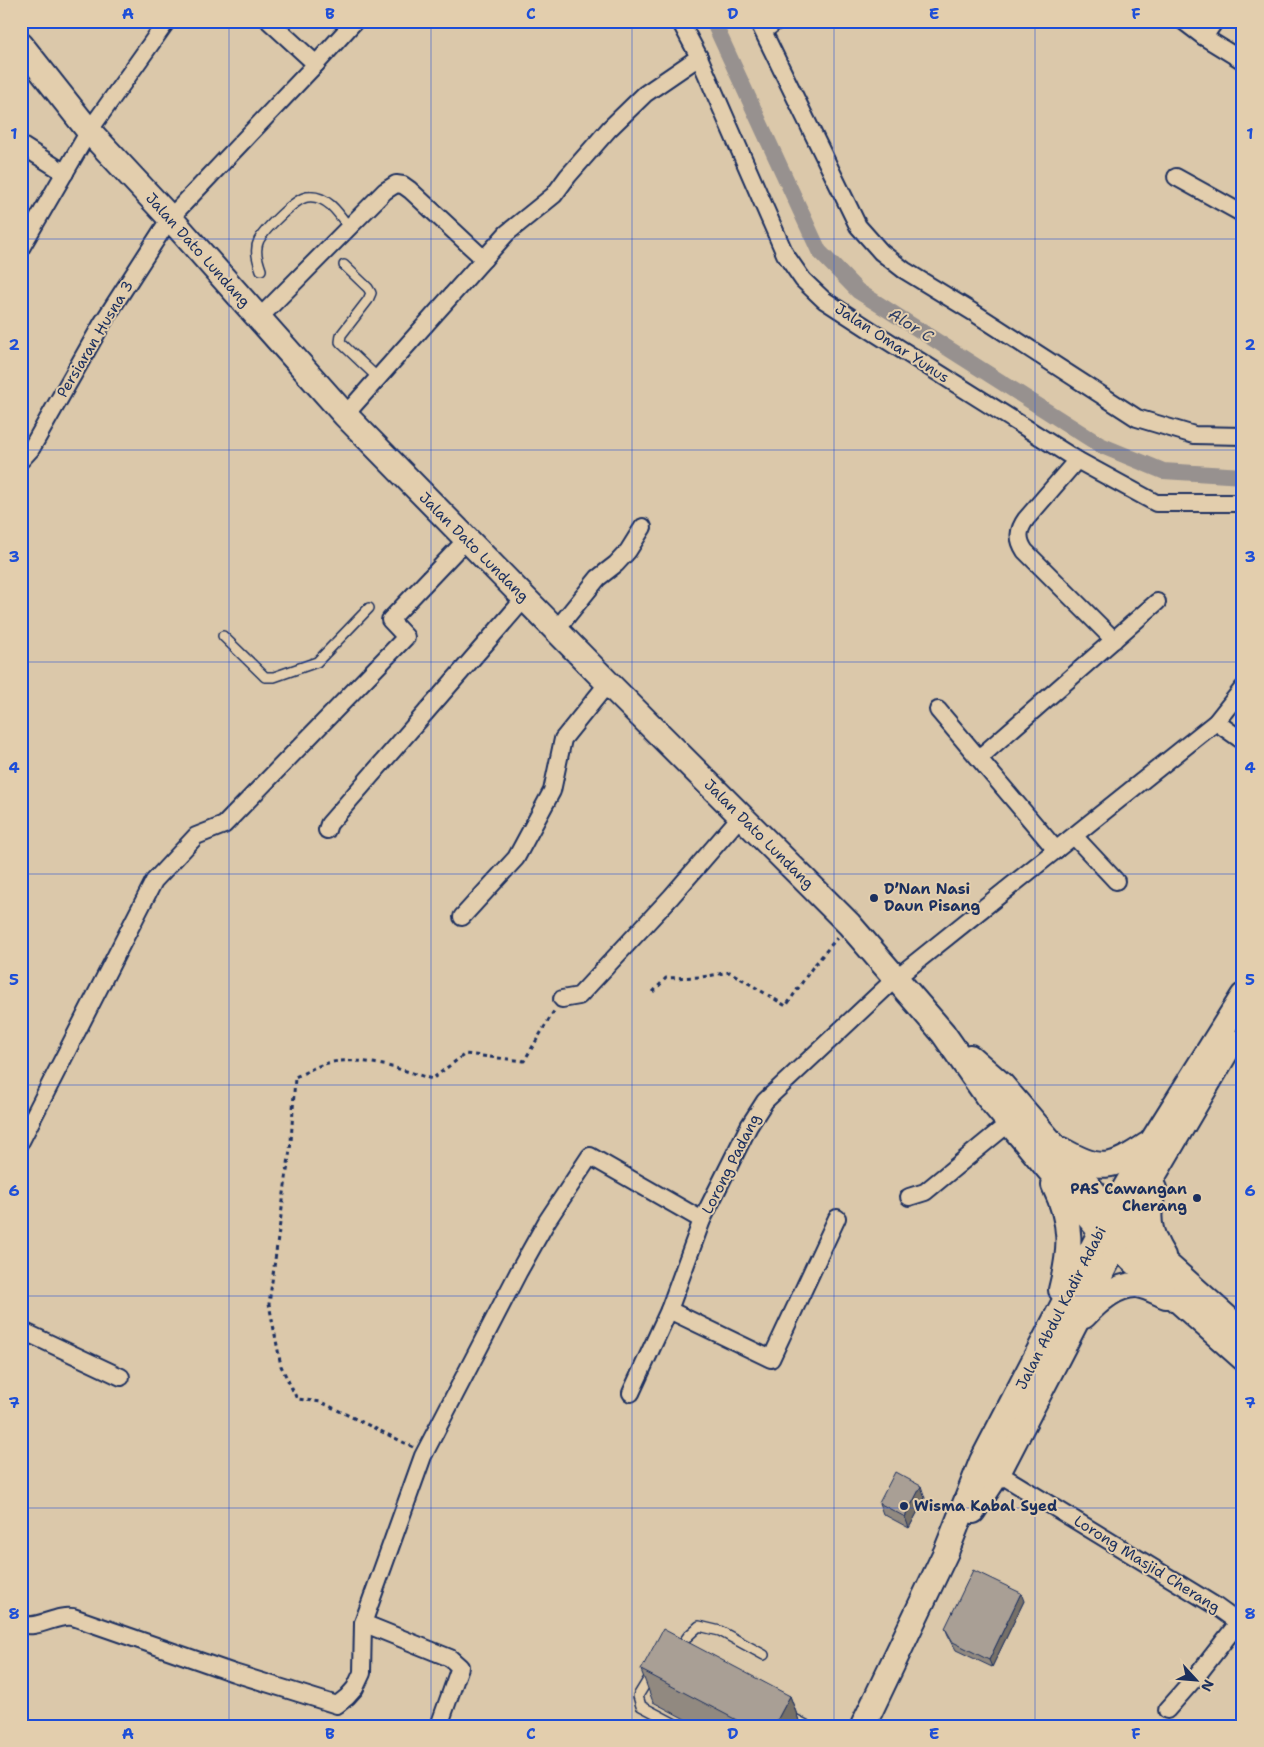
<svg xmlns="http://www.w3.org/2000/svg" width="1264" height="1747" viewBox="0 0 1264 1747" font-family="'Shantell Sans',sans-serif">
	<rect width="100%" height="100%" fill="#dbc8aa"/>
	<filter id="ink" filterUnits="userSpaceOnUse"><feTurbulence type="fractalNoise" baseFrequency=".02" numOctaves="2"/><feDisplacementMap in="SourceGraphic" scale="10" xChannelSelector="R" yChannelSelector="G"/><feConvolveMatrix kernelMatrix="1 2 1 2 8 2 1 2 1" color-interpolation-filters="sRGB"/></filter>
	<g filter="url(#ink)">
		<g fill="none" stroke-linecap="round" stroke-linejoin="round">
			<polyline stroke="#97918f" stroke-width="16" points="713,21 819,251 858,291 1100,445 1163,471 1243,476"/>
			<g stroke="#1b2f5e" stroke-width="12">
				<g id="service">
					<polyline points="764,35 783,21"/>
					<polyline points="344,265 368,288 371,293 368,300 341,335 340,342 378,378"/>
					<path d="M261,270C258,261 254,250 259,240C265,229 295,199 307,197C327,194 340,215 349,228"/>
					<polyline points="223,636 262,674 265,677 274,677 317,662 369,608"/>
					<polyline points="678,1650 688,1636 699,1626 720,1631 764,1655"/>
					<polyline points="652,1673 638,1696 641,1706 679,1726"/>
					<polyline points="789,1716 808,1726"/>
				</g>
			</g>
			<g stroke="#1b2f5e" stroke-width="20">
				<g id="minor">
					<polyline points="269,21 316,64"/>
					<polyline points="680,21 699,57 785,254 803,280 824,300 875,333 1077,460 1156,503 1243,503"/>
					<polyline points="758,21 858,226 881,252 904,270 976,314 1137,418 1194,435 1243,436"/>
					<polyline points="1183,21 1204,37 1243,61"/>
					<polyline points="1204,37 1215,21"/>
					<polyline points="21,145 65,173"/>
					<polyline points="1176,177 1243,214"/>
					<polyline points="21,248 89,131 167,21"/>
					<polyline points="259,318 385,191 396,184 403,185 410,190 484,259"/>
					<polyline points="345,415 507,233 554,195 568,176 609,129 645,94 699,57"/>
					<polyline points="21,460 31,449 103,322 170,218 316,64 355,21"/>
					<path d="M1077,460L1026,519C1018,530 1017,539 1025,551L1114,640"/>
					<polyline points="556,630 598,578 616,564 628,551 643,527"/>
					<polyline points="938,710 1056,850"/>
					<polyline points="1216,722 1243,741"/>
					<polyline points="979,758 1157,602"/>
					<polyline points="327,830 329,824 525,598"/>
					<polyline points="1074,836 1116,881"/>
					<polyline points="462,917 516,858 552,791 563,739 608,683"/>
					<polyline points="562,999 579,996 671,897 741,816"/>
					<polyline points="21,1141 154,881 196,836 224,825 406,637 390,620 467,539"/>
					<polyline points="909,1197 925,1192 1009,1123"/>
					<polyline points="669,1310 771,1359 837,1218"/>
					<polyline points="21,1330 121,1377"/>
					<polyline points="631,1393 669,1310 702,1220 749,1126 765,1101 896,978 1216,722 1243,688"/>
					<polyline points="998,1473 1214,1605 1243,1626"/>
					<polyline points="363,1623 450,1658 460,1667 440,1723 440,1726"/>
					<path d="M21,1624C37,1630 56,1614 73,1617L234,1673L337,1705L347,1697L355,1688L362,1673L363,1623L423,1456L519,1271L547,1221L590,1156L702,1220"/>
					<polyline points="1167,1710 1196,1677 1238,1623"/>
				</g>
			</g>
			<g stroke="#1b2f5e" stroke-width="28">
				<g id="secondary">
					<polyline points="21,45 89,131 170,218 345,415 608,683 849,924 943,1033 987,1096 1101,1232 1243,1358"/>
					<polyline points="970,1057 1002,1085 1111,1212 1125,1227 1243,1332"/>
					<path d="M1062,1150C1100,1172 1112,1169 1147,1145"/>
					<path d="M1054,1185C1073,1224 1071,1250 1061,1290"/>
					<path d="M1154,1189C1146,1216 1148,1232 1163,1256"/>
					<path d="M1084,1316C1097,1302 1116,1284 1137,1285C1146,1286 1157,1292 1166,1296"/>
					<polyline points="973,1511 998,1473 1138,1202 1232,1042"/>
					<polyline points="863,1726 946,1552 982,1461 1111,1212 1151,1143 1243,996"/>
				</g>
			</g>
			<g stroke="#1b2f5e" stroke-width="3" stroke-dasharray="4 4" stroke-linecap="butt">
				<polyline points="653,992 666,978 702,977 730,972 786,1006 812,968 837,938"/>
				<path d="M413,1447L321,1402L297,1399L281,1366L269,1304L291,1142L295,1077C305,1073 314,1067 324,1064C358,1054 399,1069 432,1079L465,1054L524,1061L554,1011"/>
			</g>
			<use href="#service" stroke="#e3cead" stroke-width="9"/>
			<use href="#minor" stroke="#e3cead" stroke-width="16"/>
			<use href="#secondary" stroke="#e3cead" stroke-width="24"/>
		</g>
		<g fill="#918980" stroke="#1b2f5e">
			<polygon points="925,1498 909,1528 883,1514 879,1503"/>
			<polygon points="1024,1601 992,1667 956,1650 948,1635 945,1628"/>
			<polygon points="641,1670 790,1696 801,1726 698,1726 653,1702"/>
		</g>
		<g fill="#766f68" stroke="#1b2f5e">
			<polygon points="921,1486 925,1498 909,1528 905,1517"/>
			<polygon points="1021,1593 1024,1601 992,1667 989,1660"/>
			<polygon points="790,1696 801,1726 774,1726"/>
		</g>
		<g fill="#a99f95" stroke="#1b2f5e">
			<polygon points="895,1472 921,1486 905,1517 879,1503"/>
			<polygon points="973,1570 1021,1593 989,1660 953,1642 945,1628"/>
			<polygon points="663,1629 790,1696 774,1726 748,1726 641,1670"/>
		</g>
	</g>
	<path fill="none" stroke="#1d4ed8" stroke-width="1" stroke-opacity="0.55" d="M229,21V1726M431,21V1726M632,21V1726M834,21V1726M1035,21V1726M21,239H1243M21,450H1243M21,662H1243M21,874H1243M21,1085H1243M21,1296H1243M21,1508H1243"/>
	<g fill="#1b2f5e" stroke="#e3cead" stroke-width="2">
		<circle cx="874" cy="898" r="5"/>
		<circle cx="1197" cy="1198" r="5"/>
		<circle cx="904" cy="1506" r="5"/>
	</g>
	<g text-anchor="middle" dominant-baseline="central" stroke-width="4" stroke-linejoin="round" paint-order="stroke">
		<g font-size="15" fill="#1b2f5e" stroke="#e3cead">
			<text transform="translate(198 250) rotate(48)">Jalan Dato Lundang</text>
			<text transform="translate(95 339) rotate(-59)">Persiaran Husna 3</text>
			<text transform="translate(892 343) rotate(33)">Jalan Omar Yunus</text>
			<text transform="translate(474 547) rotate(45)">Jalan Dato Lundang</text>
			<text transform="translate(759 834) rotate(45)">Jalan Dato Lundang</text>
			<text transform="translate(731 1164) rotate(-63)">Lorong Padang</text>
			<text transform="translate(1061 1308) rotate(-63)">Jalan Abdul Kadir Adabi</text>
			<text transform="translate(1147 1564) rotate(32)">Lorong Masjid Cherang</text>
		</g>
		<g font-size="15" font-weight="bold" fill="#1b2f5e" stroke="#e3cead" text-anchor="start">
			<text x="884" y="889">D’Nan Nasi<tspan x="884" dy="17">Daun Pisang</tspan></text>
			<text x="1187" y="1189" text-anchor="end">PAS Cawangan<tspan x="1187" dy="17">Cherang</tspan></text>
			<text x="914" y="1506">Wisma Kabal Syed</text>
		</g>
		<g font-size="16" font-style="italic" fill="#2e3e65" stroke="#e3cead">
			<text transform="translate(911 325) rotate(32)">Alor C</text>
		</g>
	</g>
	<rect width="1264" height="1747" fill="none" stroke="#e3cead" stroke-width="55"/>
	<g transform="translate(1196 1680) rotate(116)" stroke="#e3cead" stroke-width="4" paint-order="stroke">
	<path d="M0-4L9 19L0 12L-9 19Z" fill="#1b2f5e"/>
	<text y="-8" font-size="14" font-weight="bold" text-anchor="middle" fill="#1b2f5e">N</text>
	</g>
	<rect x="28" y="28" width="1208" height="1692" fill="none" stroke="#1d4ed8" stroke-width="2"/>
	<g font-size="16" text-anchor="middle" font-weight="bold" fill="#1d4ed8">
		<text x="128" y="19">A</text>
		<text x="330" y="19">B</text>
		<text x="531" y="19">C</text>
		<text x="733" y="19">D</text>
		<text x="934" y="19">E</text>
		<text x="1136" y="19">F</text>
		<text x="14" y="139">1</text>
		<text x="1250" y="139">1</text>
		<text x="14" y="350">2</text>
		<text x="1250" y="350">2</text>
		<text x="14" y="562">3</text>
		<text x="1250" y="562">3</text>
		<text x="14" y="773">4</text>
		<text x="1250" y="773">4</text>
		<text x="14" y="985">5</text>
		<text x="1250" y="985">5</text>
		<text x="14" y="1196">6</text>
		<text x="1250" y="1196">6</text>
		<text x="14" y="1408">7</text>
		<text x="1250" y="1408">7</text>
		<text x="14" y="1619">8</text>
		<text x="1250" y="1619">8</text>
		<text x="128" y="1739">A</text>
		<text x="330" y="1739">B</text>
		<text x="531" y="1739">C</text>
		<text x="733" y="1739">D</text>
		<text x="934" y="1739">E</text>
		<text x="1136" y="1739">F</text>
	</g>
</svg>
